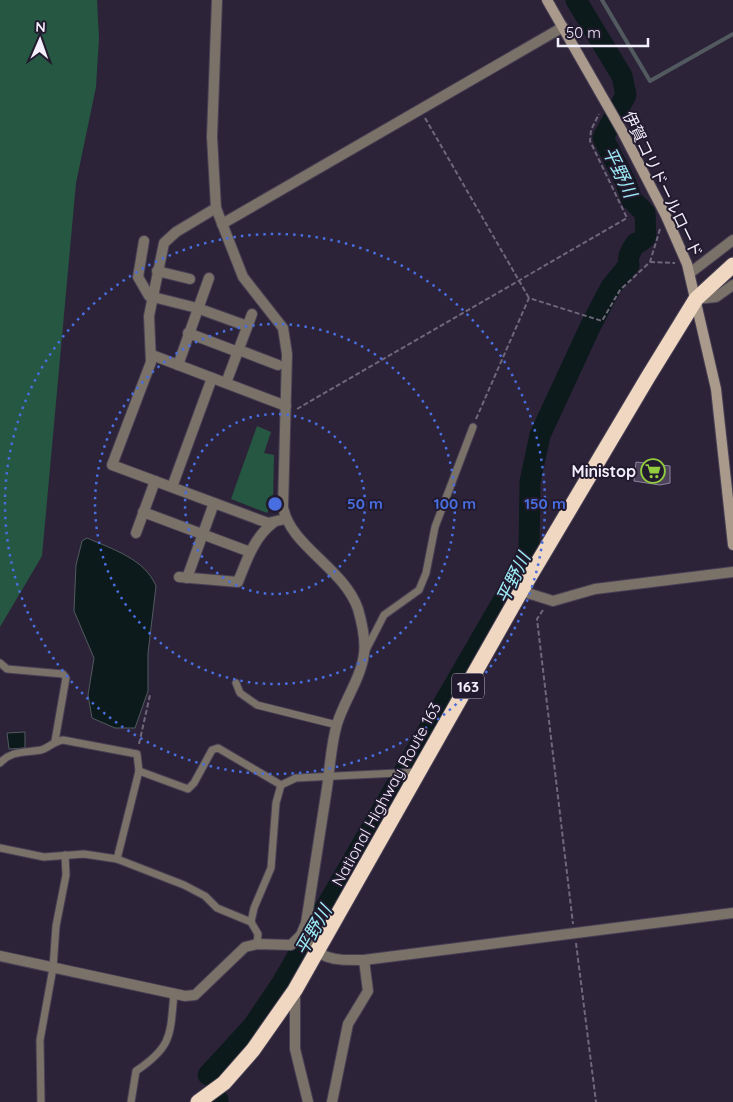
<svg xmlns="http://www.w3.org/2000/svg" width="733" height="1102" viewBox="0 0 733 1102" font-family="Quicksand,'Noto Sans JP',sans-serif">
	<rect width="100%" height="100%" fill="#2c2338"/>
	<g fill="#255742">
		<polygon points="0,0 97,0 99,38 96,87 76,183 42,556 0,627"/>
		<polygon points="257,426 271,432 264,453 274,455 273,502 267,513 231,499"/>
	</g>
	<g fill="#0c1a1c" stroke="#525a60">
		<path d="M87,538C112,549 145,559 156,586L148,653V691L135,728H115L92,718L88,695L94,658L74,611L76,565L82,541Z"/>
		<polygon points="25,732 25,748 9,749 7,733"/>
	</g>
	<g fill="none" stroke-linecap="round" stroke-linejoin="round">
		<polyline stroke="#525a60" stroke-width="4" points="602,0 650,81 733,34"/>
		<g stroke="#0c1a1c" stroke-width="21">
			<path d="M208,1075L253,1026L282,983L511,587L529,551L530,482L540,435L591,325L611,287L629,265C627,256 631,251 636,243L640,242L646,237L645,213L632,200L625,181L603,138L626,95L622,76L576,0"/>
			<polyline points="216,1102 218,1100"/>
		</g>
	</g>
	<polygon fill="#4c4259" stroke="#8e849d" points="636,462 670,466 670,483 660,485 634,481"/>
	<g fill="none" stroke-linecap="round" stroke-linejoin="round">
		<g stroke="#484054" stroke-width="9">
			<g id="lane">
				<polyline points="366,650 384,615 419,590 426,573 435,527 473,427"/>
				<polyline points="0,663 7,669 63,674 66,678 55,741"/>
				<polyline points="236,683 240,693 257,705 337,725"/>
				<path d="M0,763C12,750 25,753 41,750C49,748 54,741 63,740L137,754L139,771L117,859"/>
				<polyline points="139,771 188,789 194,783 212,750 218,748 281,785 296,778 417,772"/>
				<polyline points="0,848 44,857 84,854 117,859 184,885 205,896 217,908 251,922 258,934 257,944"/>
				<polyline points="251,922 254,908 271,868 276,803 281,785"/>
				<polyline points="41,1102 40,1040 53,968 56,926 66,875 65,855"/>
				<path d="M131,1102L136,1071C173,1046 170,1035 174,993"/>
			</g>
		</g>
		<g stroke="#484054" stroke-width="12">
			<g id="street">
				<polyline points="216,208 176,232 164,243 149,316 151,362 112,465 268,523 285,519"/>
				<polyline points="222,224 563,27"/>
				<polyline points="144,241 138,277 149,296 197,308 247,326"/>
				<polyline points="157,271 190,279"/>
				<polyline points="690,273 733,240"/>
				<polyline points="696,299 716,297 733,285"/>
				<polyline points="188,333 238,352"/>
				<polyline points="239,350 278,365"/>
				<polyline points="152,355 286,406"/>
				<polyline points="178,365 209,278"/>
				<polyline points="226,383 252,314"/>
				<polyline points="172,487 212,378"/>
				<polyline points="143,512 250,552"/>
				<polyline points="136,533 155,481"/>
				<path d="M179,577L238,582C246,562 254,537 273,523"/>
				<polyline points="187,578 214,503"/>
				<polyline points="521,591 553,601 595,589 733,572"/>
				<path d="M301,935C324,961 330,960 364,960L733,913"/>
				<path d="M0,956L185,996L195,995L245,947L257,944L291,945L301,935L306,923C313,878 320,833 327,788C330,767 331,744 337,724C344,701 361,678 364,654C366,639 362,623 358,609C344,568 290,546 283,507L287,354L283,328L243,277L216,208L212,137L217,0"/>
				<polyline points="295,992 295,1049 308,1102"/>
				<polyline points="332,1102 348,1024 368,991 364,960"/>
			</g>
		</g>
		<g stroke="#484054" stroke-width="12">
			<polyline id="secondary" points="547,0 622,131 666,216 687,264 716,389 733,545"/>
		</g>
		<g stroke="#484054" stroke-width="17">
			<polyline id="highway" points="198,1102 224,1083 253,1050 295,990 521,591 648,377 696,299 733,265"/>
		</g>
		<g stroke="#6f677a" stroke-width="2" stroke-dasharray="5 2.5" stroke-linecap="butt">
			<polyline points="425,118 529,298"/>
			<polyline points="650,262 675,263"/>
			<polyline points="297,409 627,218 590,141 591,130 599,114"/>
			<polyline points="476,419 529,298 602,321 620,290 650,262 660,229"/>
			<polyline points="543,610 537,619 573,924"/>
			<polyline points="139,744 150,695"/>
			<polyline points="576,943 596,1102"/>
		</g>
		<use href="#lane" stroke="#7a7168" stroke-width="7"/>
		<use href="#street" stroke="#7a7168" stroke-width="10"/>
		<use href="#secondary" stroke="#a99a8c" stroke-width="10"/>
		<use href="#highway" stroke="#efd7c1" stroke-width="15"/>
	</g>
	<g fill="none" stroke="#486edf" stroke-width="2.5" stroke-dasharray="2.5 5">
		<circle cx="275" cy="504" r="90"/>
		<circle cx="275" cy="504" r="180"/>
		<circle cx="275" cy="504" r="270"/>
	</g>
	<defs>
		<g id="supermarket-ring" transform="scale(1.25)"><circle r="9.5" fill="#221a2e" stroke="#93cd3e" stroke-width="1.5"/><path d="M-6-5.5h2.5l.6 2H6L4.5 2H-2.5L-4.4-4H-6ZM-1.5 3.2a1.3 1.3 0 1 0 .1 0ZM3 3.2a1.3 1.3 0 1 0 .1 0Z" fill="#93cd3e"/></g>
	</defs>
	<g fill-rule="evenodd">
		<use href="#supermarket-ring" x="653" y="471"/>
	</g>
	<g text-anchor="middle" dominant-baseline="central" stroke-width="4" stroke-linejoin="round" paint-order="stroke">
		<rect fill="#221a2e" stroke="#b5afbf" stroke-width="1" x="452" y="673.5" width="32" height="25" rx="4"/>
		<g font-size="15" font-weight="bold" fill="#f4effd">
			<text x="468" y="686">163</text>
		</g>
		<g font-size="16" fill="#f4effd" stroke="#221a2e">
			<text transform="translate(663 184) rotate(64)">伊賀コリドールロード</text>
			<text transform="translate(386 794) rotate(-61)">National Highway Route 163</text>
		</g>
		<g font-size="16" font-weight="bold" fill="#f4effd" stroke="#221a2e" text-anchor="end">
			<text x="636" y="471">Ministop</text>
		</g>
		<g font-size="18" font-style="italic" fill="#9eeef8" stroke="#221a2e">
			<text transform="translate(620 172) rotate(64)">平野川</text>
			<text transform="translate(513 578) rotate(-64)">平野川</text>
			<text transform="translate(313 930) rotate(-60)">平野川</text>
		</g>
	</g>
	<circle cx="275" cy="504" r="8" fill="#486edf" stroke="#221a2e" stroke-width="2.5"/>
	<g font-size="15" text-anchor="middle" font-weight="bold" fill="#486edf" stroke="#221a2e" stroke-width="4" stroke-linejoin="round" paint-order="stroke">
		<text x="365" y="509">50 m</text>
		<text x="455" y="509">100 m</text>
		<text x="545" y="509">150 m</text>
	</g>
	<g transform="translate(40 40) rotate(2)" stroke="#221a2e" stroke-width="4" paint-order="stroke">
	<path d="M0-4L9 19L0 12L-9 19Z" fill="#f4effd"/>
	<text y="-8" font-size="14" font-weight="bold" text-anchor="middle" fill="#f4effd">N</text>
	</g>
	<path d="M558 38v8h90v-8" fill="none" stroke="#f4effd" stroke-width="2.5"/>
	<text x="566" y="38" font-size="15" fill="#f4effd" stroke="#221a2e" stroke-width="4" paint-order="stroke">50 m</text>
</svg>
